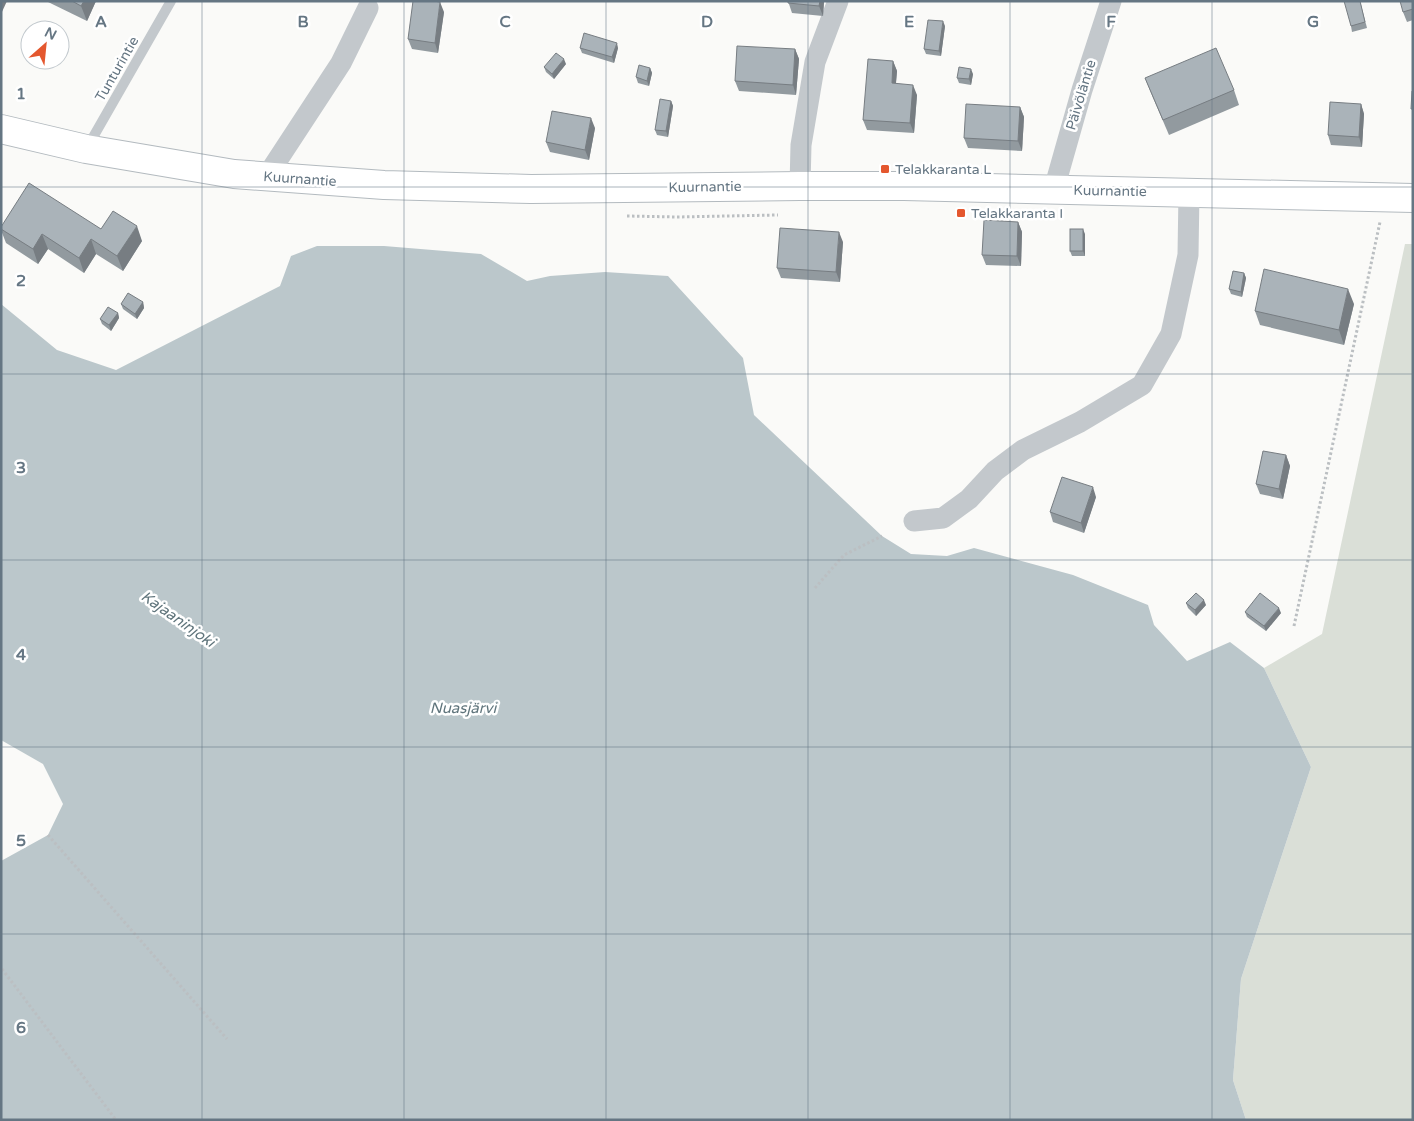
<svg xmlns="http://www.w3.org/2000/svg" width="1414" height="1121" viewBox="0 0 1414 1121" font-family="'Varela Round',sans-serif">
	<rect width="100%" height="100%" fill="#fafaf8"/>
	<polygon fill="#dadfd7" points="1405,244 1413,244 1413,1120 1246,1120 1233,1080 1241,979 1311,767 1264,668 1322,634"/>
	<polygon fill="#bbc7cb" points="317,246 384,246 481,254 527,281 550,276 605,272 668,276 743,358 754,415 882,536 911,554 947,556 974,548 1073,575 1148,605 1154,625 1187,661 1230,642 1264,668 1311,767 1241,979 1233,1080 1246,1120 1,1120 1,861 48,835 63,804 43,764 1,740 1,304 57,350 116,370 280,286 291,256"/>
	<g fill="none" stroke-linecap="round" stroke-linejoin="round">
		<g stroke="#b3babf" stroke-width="30">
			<polyline id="secondary" points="1,129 86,149 234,174 384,185 531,189 800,186 904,186 1413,198"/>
		</g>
		<g stroke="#bbbfc2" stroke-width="3" stroke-dasharray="2.5 2.5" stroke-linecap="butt">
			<polyline points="627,216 678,217 778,215"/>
			<polyline points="815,588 844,555 882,536"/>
			<polyline points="1294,626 1380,222"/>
			<polyline points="48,835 227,1039"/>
			<polyline points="2,969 116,1120"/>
		</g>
		<polyline stroke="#c3c8cc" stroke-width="10" points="88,146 171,1"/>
		<g stroke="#c3c8cc" stroke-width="21">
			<polyline points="267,176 341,63 368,8"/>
			<polyline points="800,186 801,145 815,62 838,1"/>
			<polyline points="1054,189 1082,90 1111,1"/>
			<polyline points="914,521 943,518 969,499 995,471 1023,450 1080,422 1142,385 1171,334 1188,255 1189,192"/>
		</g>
		<use href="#secondary" stroke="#fff" stroke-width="28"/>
	</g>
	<g fill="#929a9f">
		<polygon points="46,1 96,1 87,21"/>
		<polygon points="788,1 824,1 823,16 792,13"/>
		<polygon points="1360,1 1367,28 1352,32 1351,26"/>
		<polygon points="1413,1 1413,20 1407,22 1403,12"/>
		<polygon points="444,12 438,53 412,49 408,39"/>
		<polygon points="945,26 941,56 926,54 924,49"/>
		<polygon points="580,48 618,48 614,63 582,53"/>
		<polygon points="795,49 799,59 796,95 739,91 735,81"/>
		<polygon points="893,61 897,71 896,83 917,95 914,133 867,130 863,120"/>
		<polygon points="566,64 554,79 546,72 544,67"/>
		<polygon points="650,68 652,73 649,86 638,83 636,77"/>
		<polygon points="973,74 971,85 959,83 957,78"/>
		<polygon points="1145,78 1234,90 1239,105 1169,135 1151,93"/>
		<polygon points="671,101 673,106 668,137 657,135 655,130"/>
		<polygon points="1361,104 1364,114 1362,147 1331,145 1328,135"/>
		<polygon points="1020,107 1024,117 1022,151 968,148 964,138"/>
		<polygon points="595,128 589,160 550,152 546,142"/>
		<polygon points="1018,222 1022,232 1021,266 986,265 982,255"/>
		<polygon points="1,227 101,229 142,241 123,271 96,254 84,273 48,249 38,264 6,243 1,230"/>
		<polygon points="1085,234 1085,256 1072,256 1070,251"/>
		<polygon points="843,242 840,282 781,278 777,268"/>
		<polygon points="1244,273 1246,278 1242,297 1231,294 1229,289"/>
		<polygon points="143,302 144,308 137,319 123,309 121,304"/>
		<polygon points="1354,304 1344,345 1260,325 1255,311"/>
		<polygon points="118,313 119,318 111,331 102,324 100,319"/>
		<polygon points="1286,455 1290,466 1283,499 1260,494 1256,484"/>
		<polygon points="1096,497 1084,533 1053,522 1050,512"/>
		<polygon points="1186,603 1206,605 1196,616 1188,608"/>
		<polygon points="1245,612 1281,613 1266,631 1247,617"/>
	</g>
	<g fill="#777d82">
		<polygon points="1,1 7,1 1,14"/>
		<polygon points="84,1 96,1 87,21 81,6"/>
		<polygon points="820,1 824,1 823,16 819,6"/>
		<polygon points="440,2 444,12 438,53 435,43"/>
		<polygon points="943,21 945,26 941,56 939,51"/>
		<polygon points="617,43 618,48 614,63 612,57"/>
		<polygon points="795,49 799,59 796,95 793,85"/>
		<polygon points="564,59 566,64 554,79 552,74"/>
		<polygon points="893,61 897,71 895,93 892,83"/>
		<polygon points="650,68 652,73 649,86 647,81"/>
		<polygon points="971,69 973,74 971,85 969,79"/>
		<polygon points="913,85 917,95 914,133 910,123"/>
		<polygon points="671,101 673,106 668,137 666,131"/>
		<polygon points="1361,104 1364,114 1362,147 1359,137"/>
		<polygon points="1020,107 1024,117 1022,151 1018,141"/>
		<polygon points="591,118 595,128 589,160 585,150"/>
		<polygon points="1018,222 1022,232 1021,266 1017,256"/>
		<polygon points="137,226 142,241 123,271 117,256"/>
		<polygon points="1083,229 1085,234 1085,256 1083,251"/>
		<polygon points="839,232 843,242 840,282 836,272"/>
		<polygon points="42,234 48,249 38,264 33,249"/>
		<polygon points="91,239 96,254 84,273 79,258"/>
		<polygon points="1244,273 1246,278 1242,297 1241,292"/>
		<polygon points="1348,289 1354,304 1344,345 1339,330"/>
		<polygon points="143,302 144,308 137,319 135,314"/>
		<polygon points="118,313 119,318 111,331 109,325"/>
		<polygon points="1286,455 1290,466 1283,499 1279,489"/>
		<polygon points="1093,487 1096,497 1084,533 1081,523"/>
		<polygon points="1204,600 1206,605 1196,616 1195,610"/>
		<polygon points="1279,608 1281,613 1266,631 1264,626"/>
	</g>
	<g fill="#aab3b9" stroke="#777d82">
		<polygon points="72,1 84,1 81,6"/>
		<polygon points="413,1 433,1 440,2 435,43 408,39"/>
		<polygon points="788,1 820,1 819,6 788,3"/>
		<polygon points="1344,1 1360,1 1365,22 1351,26"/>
		<polygon points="1400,1 1413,1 1413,9 1403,12"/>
		<polygon points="928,20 943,21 939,51 924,49"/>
		<polygon points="584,33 617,43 612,57 580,48"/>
		<polygon points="737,46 795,49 793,85 735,81"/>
		<polygon points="1216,48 1234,90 1163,120 1145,78"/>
		<polygon points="556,53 564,59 552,74 544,67"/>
		<polygon points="868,59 893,61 892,83 913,85 910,123 863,120"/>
		<polygon points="639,65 650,68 647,81 636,77"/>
		<polygon points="959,67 971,69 969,79 957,78"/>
		<polygon points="1412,91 1413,91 1413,109 1411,109"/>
		<polygon points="660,99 671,101 666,131 655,130"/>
		<polygon points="1330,102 1361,104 1359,137 1328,135"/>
		<polygon points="966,104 1020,107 1018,141 964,138"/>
		<polygon points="552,111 591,118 585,150 546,142"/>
		<polygon points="29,183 101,229 113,211 137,226 117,256 91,239 79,258 42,234 33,249 1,229 1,227"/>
		<polygon points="984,220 1018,222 1017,256 982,255"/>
		<polygon points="780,228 839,232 836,272 777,268"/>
		<rect x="1070" y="229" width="13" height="22"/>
		<polygon points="1264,269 1348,289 1339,330 1255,311"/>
		<polygon points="1233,271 1244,273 1241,292 1229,289"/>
		<polygon points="128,293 143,302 135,314 121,304"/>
		<polygon points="108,307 118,313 109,325 100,319"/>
		<polygon points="1263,451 1286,455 1279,489 1256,484"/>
		<polygon points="1062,477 1093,487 1081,523 1050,512"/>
		<polygon points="1196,593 1204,600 1195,610 1186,603"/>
		<polygon points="1260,593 1279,608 1264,626 1245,612"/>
	</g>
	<path fill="none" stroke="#657683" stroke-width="1" stroke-opacity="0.55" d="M202,1V1120M404,1V1120M606,1V1120M808,1V1120M1010,1V1120M1212,1V1120M1,187H1413M1,374H1413M1,560H1413M1,747H1413M1,934H1413"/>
	<g fill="#e4572e" stroke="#fff" stroke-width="2">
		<rect x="880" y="164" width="10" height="10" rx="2.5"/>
		<rect x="956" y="208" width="10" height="10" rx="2.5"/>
	</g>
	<g text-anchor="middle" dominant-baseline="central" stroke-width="5" stroke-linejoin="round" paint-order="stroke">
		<g font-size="14" fill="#657683" stroke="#fff">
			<text transform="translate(117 69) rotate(-60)">Tunturintie</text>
			<text transform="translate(1081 95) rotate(-73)">Päivöläntie</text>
			<text transform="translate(300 179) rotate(4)">Kuurnantie</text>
			<text transform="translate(705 187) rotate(-1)">Kuurnantie</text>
			<text transform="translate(1110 191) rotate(1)">Kuurnantie</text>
		</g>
		<g font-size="14" fill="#657683" stroke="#fff" text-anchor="start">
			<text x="895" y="169">Telakkaranta L</text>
			<text x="971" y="213">Telakkaranta I</text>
		</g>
		<g font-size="15" font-style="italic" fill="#60757c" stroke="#fff">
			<text transform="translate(178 619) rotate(35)">Kajaaninjoki</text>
			<text x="463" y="708">Nuasjärvi</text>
		</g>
	</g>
	<g font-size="16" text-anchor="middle" font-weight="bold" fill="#657683" stroke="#fff" stroke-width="5" stroke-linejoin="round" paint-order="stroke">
		<text x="101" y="27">A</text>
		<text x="303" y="27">B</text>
		<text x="505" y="27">C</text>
		<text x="707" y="27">D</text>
		<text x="909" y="27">E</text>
		<text x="1111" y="27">F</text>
		<text x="1313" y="27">G</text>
		<text x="21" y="99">1</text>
		<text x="21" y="286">2</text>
		<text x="21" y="473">3</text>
		<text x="21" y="660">4</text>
		<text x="21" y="846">5</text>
		<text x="21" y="1033">6</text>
	</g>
	<rect width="1414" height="1121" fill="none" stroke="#657683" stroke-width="5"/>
	<g transform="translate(45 45) rotate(27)"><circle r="24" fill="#ffffff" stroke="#c1c8cd"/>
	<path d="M0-4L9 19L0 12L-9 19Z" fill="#e4572e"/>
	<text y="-8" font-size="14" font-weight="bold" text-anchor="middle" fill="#657683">N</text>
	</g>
</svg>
